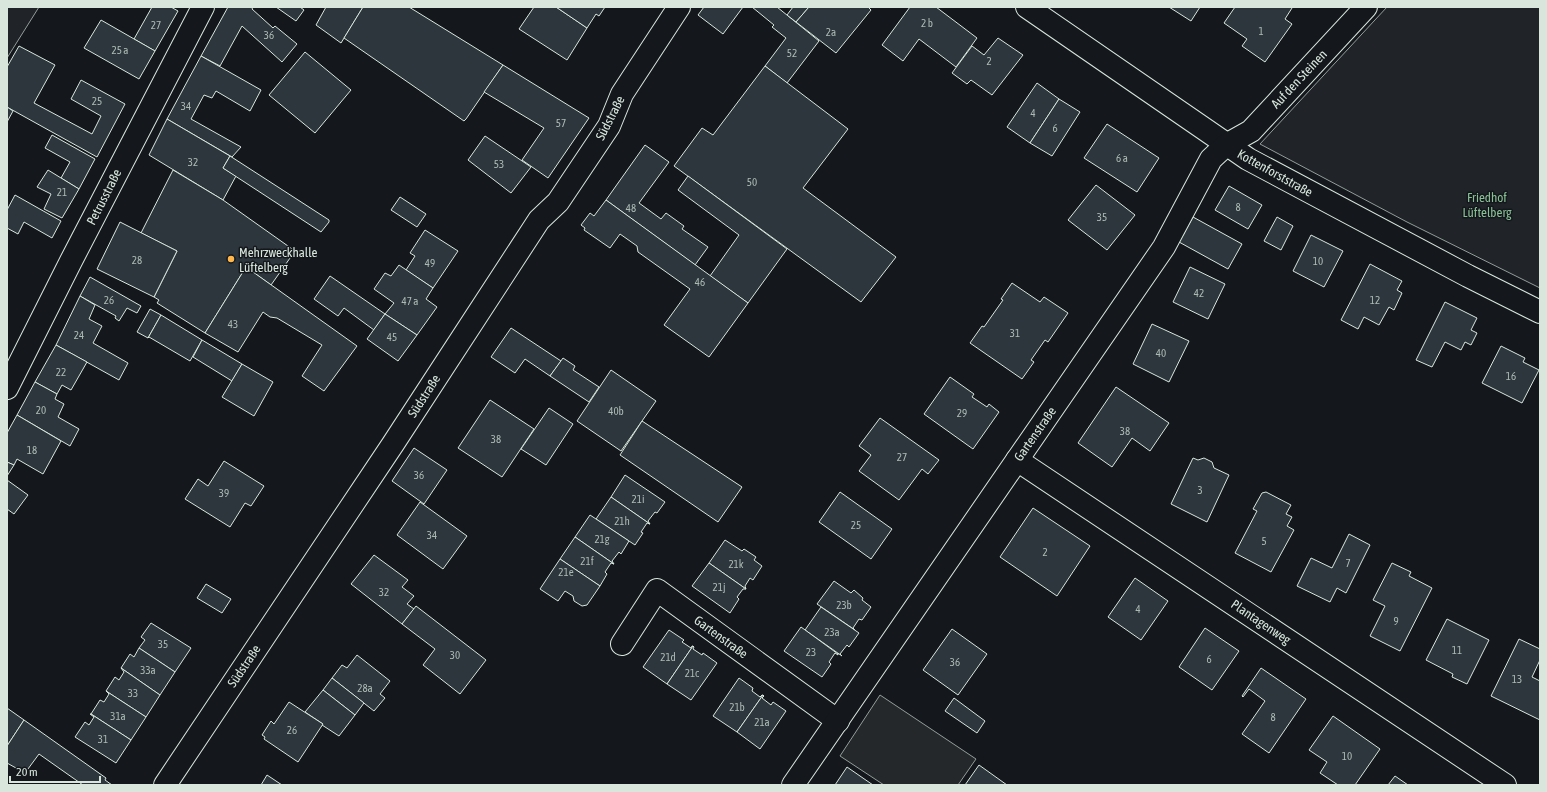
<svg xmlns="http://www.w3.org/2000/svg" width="1547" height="792" viewBox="0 0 1547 792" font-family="'Asap Condensed',sans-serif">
	<rect width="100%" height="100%" fill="#14181c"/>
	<g fill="#202428" stroke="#939e99">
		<polygon points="7,7 39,7 7,58"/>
		<polygon points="1387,7 1540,7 1540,288 1407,222 1260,144"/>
	</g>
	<polygon fill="#24282b" stroke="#939e99" points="880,695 976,759 958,785 884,785 840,756"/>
	<g fill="#2c363c" stroke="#d8e6dc">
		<polygon points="152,7 171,7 178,11 155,51 134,39"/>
		<polygon points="228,7 253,7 252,9 273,28 275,26 297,44 282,62 242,26 220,66 201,56"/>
		<polygon points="276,7 300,7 304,10 296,21"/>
		<polygon points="326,7 363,7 341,43 316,25"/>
		<polygon points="363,7 409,7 503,65 466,119 464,121 344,38"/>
		<polygon points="534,7 556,7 587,28 567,60 519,29"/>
		<polygon points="556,7 605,7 599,16 596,14 587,28"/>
		<polygon points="704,7 743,7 723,34 698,15"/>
		<polygon points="752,7 777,7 819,41 787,83 765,66 786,38 772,27 774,25"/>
		<polygon points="793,7 809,7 796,22 787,15"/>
		<polygon points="809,7 868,7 871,10 836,53 796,22"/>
		<polygon points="910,7 936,7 977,38 956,67 919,39 903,61 882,45"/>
		<polygon points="1169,7 1200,7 1191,21"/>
		<polygon points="1235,7 1291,7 1292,8 1285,19 1292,24 1265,62 1242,46 1247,39 1224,23"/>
		<polygon points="101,20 155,51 139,79 84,48"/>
		<polygon points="998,38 1023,55 992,95 971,80 967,84 952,73 972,46 984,55"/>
		<polygon points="19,46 55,65 34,103 92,134 101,116 71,99 81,80 125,104 97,157 7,107 7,67"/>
		<polygon points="305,52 351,90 315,133 269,95"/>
		<polygon points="201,56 261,90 250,111 216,91 212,98 204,95 191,119 241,147 232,157 167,119"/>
		<polygon points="503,65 589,118 548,178 522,160 544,128 484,92"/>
		<polygon points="765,66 848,129 803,188 896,257 861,302 674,166 702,128 713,135"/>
		<polygon points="1037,83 1059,99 1030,143 1007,127"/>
		<polygon points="1059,99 1080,112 1052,156 1030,143"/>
		<polygon points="7,107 13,111 7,122"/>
		<polygon points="167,119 230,156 223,168 236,176 223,200 149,155"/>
		<polygon points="1107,124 1159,158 1137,192 1084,158"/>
		<polygon points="52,135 95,159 79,189 61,178 70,162 45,148"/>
		<polygon points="485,136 531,167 511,193 468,160"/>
		<polygon points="645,145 669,162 639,203 661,219 666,213 684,226 682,229 708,247 695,265 606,200"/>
		<polygon points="230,156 329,220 329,222 321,232 223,168"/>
		<polygon points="48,170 79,189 62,218 44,209 51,194 37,187"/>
		<polygon points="173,170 223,200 295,251 271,285 246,267 205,333 157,303 159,300 154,297 177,251 141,233"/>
		<polygon points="688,176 787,249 748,303 710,276 739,235 678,190"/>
		<polygon points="1096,185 1135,215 1107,250 1068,220"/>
		<polygon points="1229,186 1262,205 1248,229 1215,210"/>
		<polygon points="15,195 61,221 52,238 24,222 18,234 7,228 7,210"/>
		<polygon points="400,197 426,214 417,227 391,210"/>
		<polygon points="606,200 748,303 709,357 664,325 690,289 638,252 637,246 620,234 610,248 584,230 585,228 581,225 590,213 594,216"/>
		<polygon points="1193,217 1242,244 1228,269 1179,242"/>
		<polygon points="1277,217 1293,226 1281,250 1264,241"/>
		<polygon points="120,222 177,251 154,297 97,269"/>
		<polygon points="425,230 458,251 433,288 406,270 415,256 410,253"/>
		<polygon points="1311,235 1343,251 1324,287 1293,271"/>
		<polygon points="1370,264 1402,281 1397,290 1402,293 1394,310 1389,307 1379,325 1364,317 1358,329 1341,320"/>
		<polygon points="399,265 433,288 426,299 437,307 417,335 385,314 394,303 374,289 385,273 391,276"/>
		<polygon points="246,267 357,346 324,391 302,376 322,345 277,318 270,317 263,312 238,352 205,333"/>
		<polygon points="1190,267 1225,284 1208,319 1173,302"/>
		<polygon points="330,276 385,314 374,330 344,308 338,316 314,299"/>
		<polygon points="90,277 141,306 137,313 127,308 119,321 115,318 116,316 80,296"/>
		<polygon points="1012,283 1040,302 1044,297 1068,313 1048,342 1045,340 1031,360 1034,362 1022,379 970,343 982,326 984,327 1003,300 1001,299"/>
		<polygon points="80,296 95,305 89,319 102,326 93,343 128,363 119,380 56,345"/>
		<polygon points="1445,302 1477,318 1471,330 1477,333 1471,345 1465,342 1461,350 1445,342 1432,367 1416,360"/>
		<polygon points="150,309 161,315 148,338 137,332"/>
		<polygon points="385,314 417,335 398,361 367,339"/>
		<polygon points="161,315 202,340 190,361 149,337 148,338"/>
		<polygon points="1152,324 1189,341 1169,382 1133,364"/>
		<polygon points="511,328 561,361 550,376 525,359 515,373 491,357"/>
		<polygon points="202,340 242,364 232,381 193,357"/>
		<polygon points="56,345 87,362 71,390 62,385 57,394 35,382"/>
		<polygon points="1501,346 1525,358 1523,362 1539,370 1522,403 1482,383"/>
		<polygon points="563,358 575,366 573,370 599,387 589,402 550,376"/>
		<polygon points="242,364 273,382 254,416 222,397"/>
		<polygon points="611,370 656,401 621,451 577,421"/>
		<polygon points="950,377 974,394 972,397 987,407 989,404 999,412 973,449 924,414"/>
		<polygon points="35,382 57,394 55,399 64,404 58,417 79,429 70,446 17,415"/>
		<polygon points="1116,387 1169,423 1150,451 1132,438 1112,467 1078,443"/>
		<polygon points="490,400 534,429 502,477 458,448"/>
		<polygon points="549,408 573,424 546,465 521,449"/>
		<polygon points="17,415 61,441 43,474 17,459 14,465 7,462 7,433"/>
		<polygon points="880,418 939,460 928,474 922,469 899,500 859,471 871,455 859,446"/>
		<polygon points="642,421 742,487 718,522 620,455"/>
		<polygon points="414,448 447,470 424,504 392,481"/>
		<polygon points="1193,458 1198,460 1204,458 1212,462 1214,468 1229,475 1207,522 1171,504"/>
		<polygon points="224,461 264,486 251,506 245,503 230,527 185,499 198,479 208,486"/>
		<polygon points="7,462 14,465 7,476"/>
		<polygon points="625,475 665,502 657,513 655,512 648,521 650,524 611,497"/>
		<polygon points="7,480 28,495 14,514 7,509"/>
		<polygon points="840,492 892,529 871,559 819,522"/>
		<polygon points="1266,492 1291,505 1286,514 1292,517 1287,526 1294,530 1271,572 1235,553 1257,511 1253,509 1262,493"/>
		<polygon points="611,497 650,524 647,523 641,532 643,533 635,545 596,519"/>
		<polygon points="420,502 467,536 443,569 397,535"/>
		<polygon points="1033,508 1090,546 1057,596 1000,557"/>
		<polygon points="590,515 629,541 621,554 619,552 612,561 614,564 575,537"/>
		<polygon points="1349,534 1370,545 1346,593 1337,588 1330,602 1297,586 1311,558 1332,568"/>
		<polygon points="575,537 614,564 611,563 605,572 607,574 600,586 560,559"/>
		<polygon points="725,540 742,551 744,549 756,557 754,560 762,566 753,580 750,578 745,586 746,589 709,563"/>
		<polygon points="374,555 408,580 402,587 414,596 407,604 414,609 402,624 351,584"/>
		<polygon points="560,559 600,586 587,605 582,606 574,601 573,596 565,591 558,601 540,589"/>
		<polygon points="709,563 746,589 743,589 737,597 739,599 730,613 692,586"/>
		<polygon points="1392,563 1411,572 1409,576 1432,588 1400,651 1370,636 1385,606 1373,600"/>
		<polygon points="1135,578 1168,601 1141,640 1108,617"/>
		<polygon points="834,581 851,593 854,590 863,598 862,600 871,607 862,620 859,619 853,628 855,630 817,604"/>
		<polygon points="206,584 231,599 222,613 197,598"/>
		<polygon points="416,606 486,660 460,694 423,665 435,649 402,624"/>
		<polygon points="821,607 859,633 849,647 847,645 840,654 842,656 805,630"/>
		<polygon points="1447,619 1489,640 1467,684 1452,677 1453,674 1426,660"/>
		<polygon points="151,623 191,648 175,672 139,648 145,640 141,637"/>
		<polygon points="801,627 838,654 838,655 835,653 829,662 831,664 822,677 784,651"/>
		<polygon points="1205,628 1239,651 1212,690 1179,667"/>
		<polygon points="952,629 987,654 958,695 923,670"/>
		<polygon points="669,630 684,640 682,642 691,648 692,646 693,646 667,684 643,667"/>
		<polygon points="1519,639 1540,649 1540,660 1532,677 1540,681 1540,720 1491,696"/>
		<polygon points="693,646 694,647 693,649 702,655 703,653 717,663 691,700 667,684"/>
		<polygon points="139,648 175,672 160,695 121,668 130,654 134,657"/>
		<polygon points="357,655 390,681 380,694 385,698 374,711 332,678 342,665 347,668"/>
		<polygon points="121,668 160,695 146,717 106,691 115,677 119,680 124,672"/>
		<polygon points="1261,668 1306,699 1269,753 1242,734 1265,701 1249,689 1243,697 1242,696"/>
		<polygon points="332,678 364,703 355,715 323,690"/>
		<polygon points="739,678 753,688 752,691 760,697 762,695 763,695 737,732 713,716"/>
		<polygon points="323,690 355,715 339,736 322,725 323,724 305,712"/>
		<polygon points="106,691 146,717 131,740 91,714 100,700 104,702 109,694"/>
		<polygon points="763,695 764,696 762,698 771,705 773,702 786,711 760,749 737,732"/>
		<polygon points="954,698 985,721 977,733 945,711"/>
		<polygon points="289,702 323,724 298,762 264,739 265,737 262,735 271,721 274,724"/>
		<polygon points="7,708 24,720 7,746"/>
		<polygon points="90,714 91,714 131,740 116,763 75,737 85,722 89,725 94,717"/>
		<polygon points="1333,716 1380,749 1355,785 1338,785 1320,773 1327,762 1309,750"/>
		<polygon points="24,720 106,778 105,780 112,785 83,785 39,754 25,773 7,763 7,746"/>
		<polygon points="979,765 1007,785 965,785"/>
		<polygon points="847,767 873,785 835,785"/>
		<polygon points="267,775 282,785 261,785"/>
		<polygon points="1395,776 1408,785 1388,785"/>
	</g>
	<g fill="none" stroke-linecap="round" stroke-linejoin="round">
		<g stroke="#d8e6dc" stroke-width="24">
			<g id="street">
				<polyline points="1027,7 1248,159 1468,276 1540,312"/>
				<polyline points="7,388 71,261 203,7"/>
				<polyline points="1017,460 1505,785"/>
				<polyline points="622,644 657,590 838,721"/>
				<polyline points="165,785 393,444 539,220 558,202 609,126 622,94 679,7"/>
				<polyline points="793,785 1164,247 1211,159 1226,145 1251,131 1366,7"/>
			</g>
		</g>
		<use href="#street" stroke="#14181c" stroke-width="22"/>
	</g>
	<circle fill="#ffb74d" stroke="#14181c" stroke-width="1.5" cx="231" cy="259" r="4"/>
	<g text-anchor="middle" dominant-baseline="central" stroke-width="3" stroke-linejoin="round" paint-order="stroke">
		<g font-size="11" fill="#adbab4">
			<text x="927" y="23">2 b</text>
			<text x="156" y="25">27</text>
			<text x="1261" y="31">1</text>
			<text x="831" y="32">2a</text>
			<text x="269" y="35">36</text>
			<text x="120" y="50">25 a</text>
			<text x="792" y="53">52</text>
			<text x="989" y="61">2</text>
			<text x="97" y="101">25</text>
			<text x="186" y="106">34</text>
			<text x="1033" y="113">4</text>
			<text x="561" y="123">57</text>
			<text x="1055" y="128">6</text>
			<text x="1122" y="158">6 a</text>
			<text x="193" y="162">32</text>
			<text x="499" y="164">53</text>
			<text x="752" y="182">50</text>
			<text x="62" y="192">21</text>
			<text x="1238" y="207">8</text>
			<text x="631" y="208">48</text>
			<text x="1102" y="217">35</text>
			<text x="137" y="260">28</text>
			<text x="1318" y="261">10</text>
			<text x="430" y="263">49</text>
			<text x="700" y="282">46</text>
			<text x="1199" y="293">42</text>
			<text x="109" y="300">26</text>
			<text x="1375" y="300">12</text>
			<text x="410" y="301">47 a</text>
			<text x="233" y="324">43</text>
			<text x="1015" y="333">31</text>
			<text x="79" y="335">24</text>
			<text x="392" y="337">45</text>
			<text x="1161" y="353">40</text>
			<text x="61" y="372">22</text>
			<text x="1511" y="376">16</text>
			<text x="41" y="410">20</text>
			<text x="616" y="411">40b</text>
			<text x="962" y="413">29</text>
			<text x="1125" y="431">38</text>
			<text x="496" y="439">38</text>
			<text x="32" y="450">18</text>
			<text x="902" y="457">27</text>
			<text x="419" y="475">36</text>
			<text x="1200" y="490">3</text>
			<text x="224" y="493">39</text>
			<text x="638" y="499">21i</text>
			<text x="622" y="521">21h</text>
			<text x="856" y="525">25</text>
			<text x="432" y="535">34</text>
			<text x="602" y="539">21g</text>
			<text x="1264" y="541">5</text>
			<text x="1045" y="552">2</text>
			<text x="587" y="561">21f</text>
			<text x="1348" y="563">7</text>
			<text x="736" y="564">21k</text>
			<text x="566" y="572">21e</text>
			<text x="719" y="587">21j</text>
			<text x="384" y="592">32</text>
			<text x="844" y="605">23b</text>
			<text x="1138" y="609">4</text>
			<text x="1396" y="621">9</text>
			<text x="832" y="632">23a</text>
			<text x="163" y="644">35</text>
			<text x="1457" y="650">11</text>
			<text x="811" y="652">23</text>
			<text x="455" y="655">30</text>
			<text x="668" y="657">21d</text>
			<text x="1209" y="659">6</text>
			<text x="955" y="662">36</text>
			<text x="148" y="670">33a</text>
			<text x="692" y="673">21c</text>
			<text x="1517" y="679">13</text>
			<text x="365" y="688">28a</text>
			<text x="133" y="693">33</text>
			<text x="737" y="707">21b</text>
			<text x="118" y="716">31a</text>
			<text x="1273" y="717">8</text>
			<text x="762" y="722">21a</text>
			<text x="292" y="730">26</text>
			<text x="103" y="739">31</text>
			<text x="1347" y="756">10</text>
		</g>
		<g font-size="13" fill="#d8e6dc" stroke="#14181c">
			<text transform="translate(1299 79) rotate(-47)">Auf den Steinen</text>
			<text transform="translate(610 118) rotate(-63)">Südstraße</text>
			<text transform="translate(1275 173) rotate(29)">Kottenforststraße</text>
			<text transform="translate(104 197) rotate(-63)">Petrusstraße</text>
			<text transform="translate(424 396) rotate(-57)">Südstraße</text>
			<text transform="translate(1035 434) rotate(-55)">Gartenstraße</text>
			<text transform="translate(1261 622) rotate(34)">Plantagenweg</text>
			<text transform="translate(721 637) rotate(36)">Gartenstraße</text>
			<text transform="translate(244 666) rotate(-56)">Südstraße</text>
		</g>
		<g font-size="13" fill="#8ac095" stroke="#14181c">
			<text x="1487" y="197">Friedhof<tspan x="1487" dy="15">Lüftelberg</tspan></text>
		</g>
		<g font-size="13" fill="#d8e6dc" stroke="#14181c" text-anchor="start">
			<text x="239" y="252">Mehrzweckhalle<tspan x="239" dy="15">Lüftelberg</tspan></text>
		</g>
	</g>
	<rect width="1547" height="792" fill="none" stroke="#d8e6dc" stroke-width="16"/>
	<path d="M10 776v6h90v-6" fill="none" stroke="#d8e6dc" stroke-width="2"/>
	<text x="16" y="776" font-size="12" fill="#d8e6dc" stroke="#14181c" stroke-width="3" paint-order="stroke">20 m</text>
</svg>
